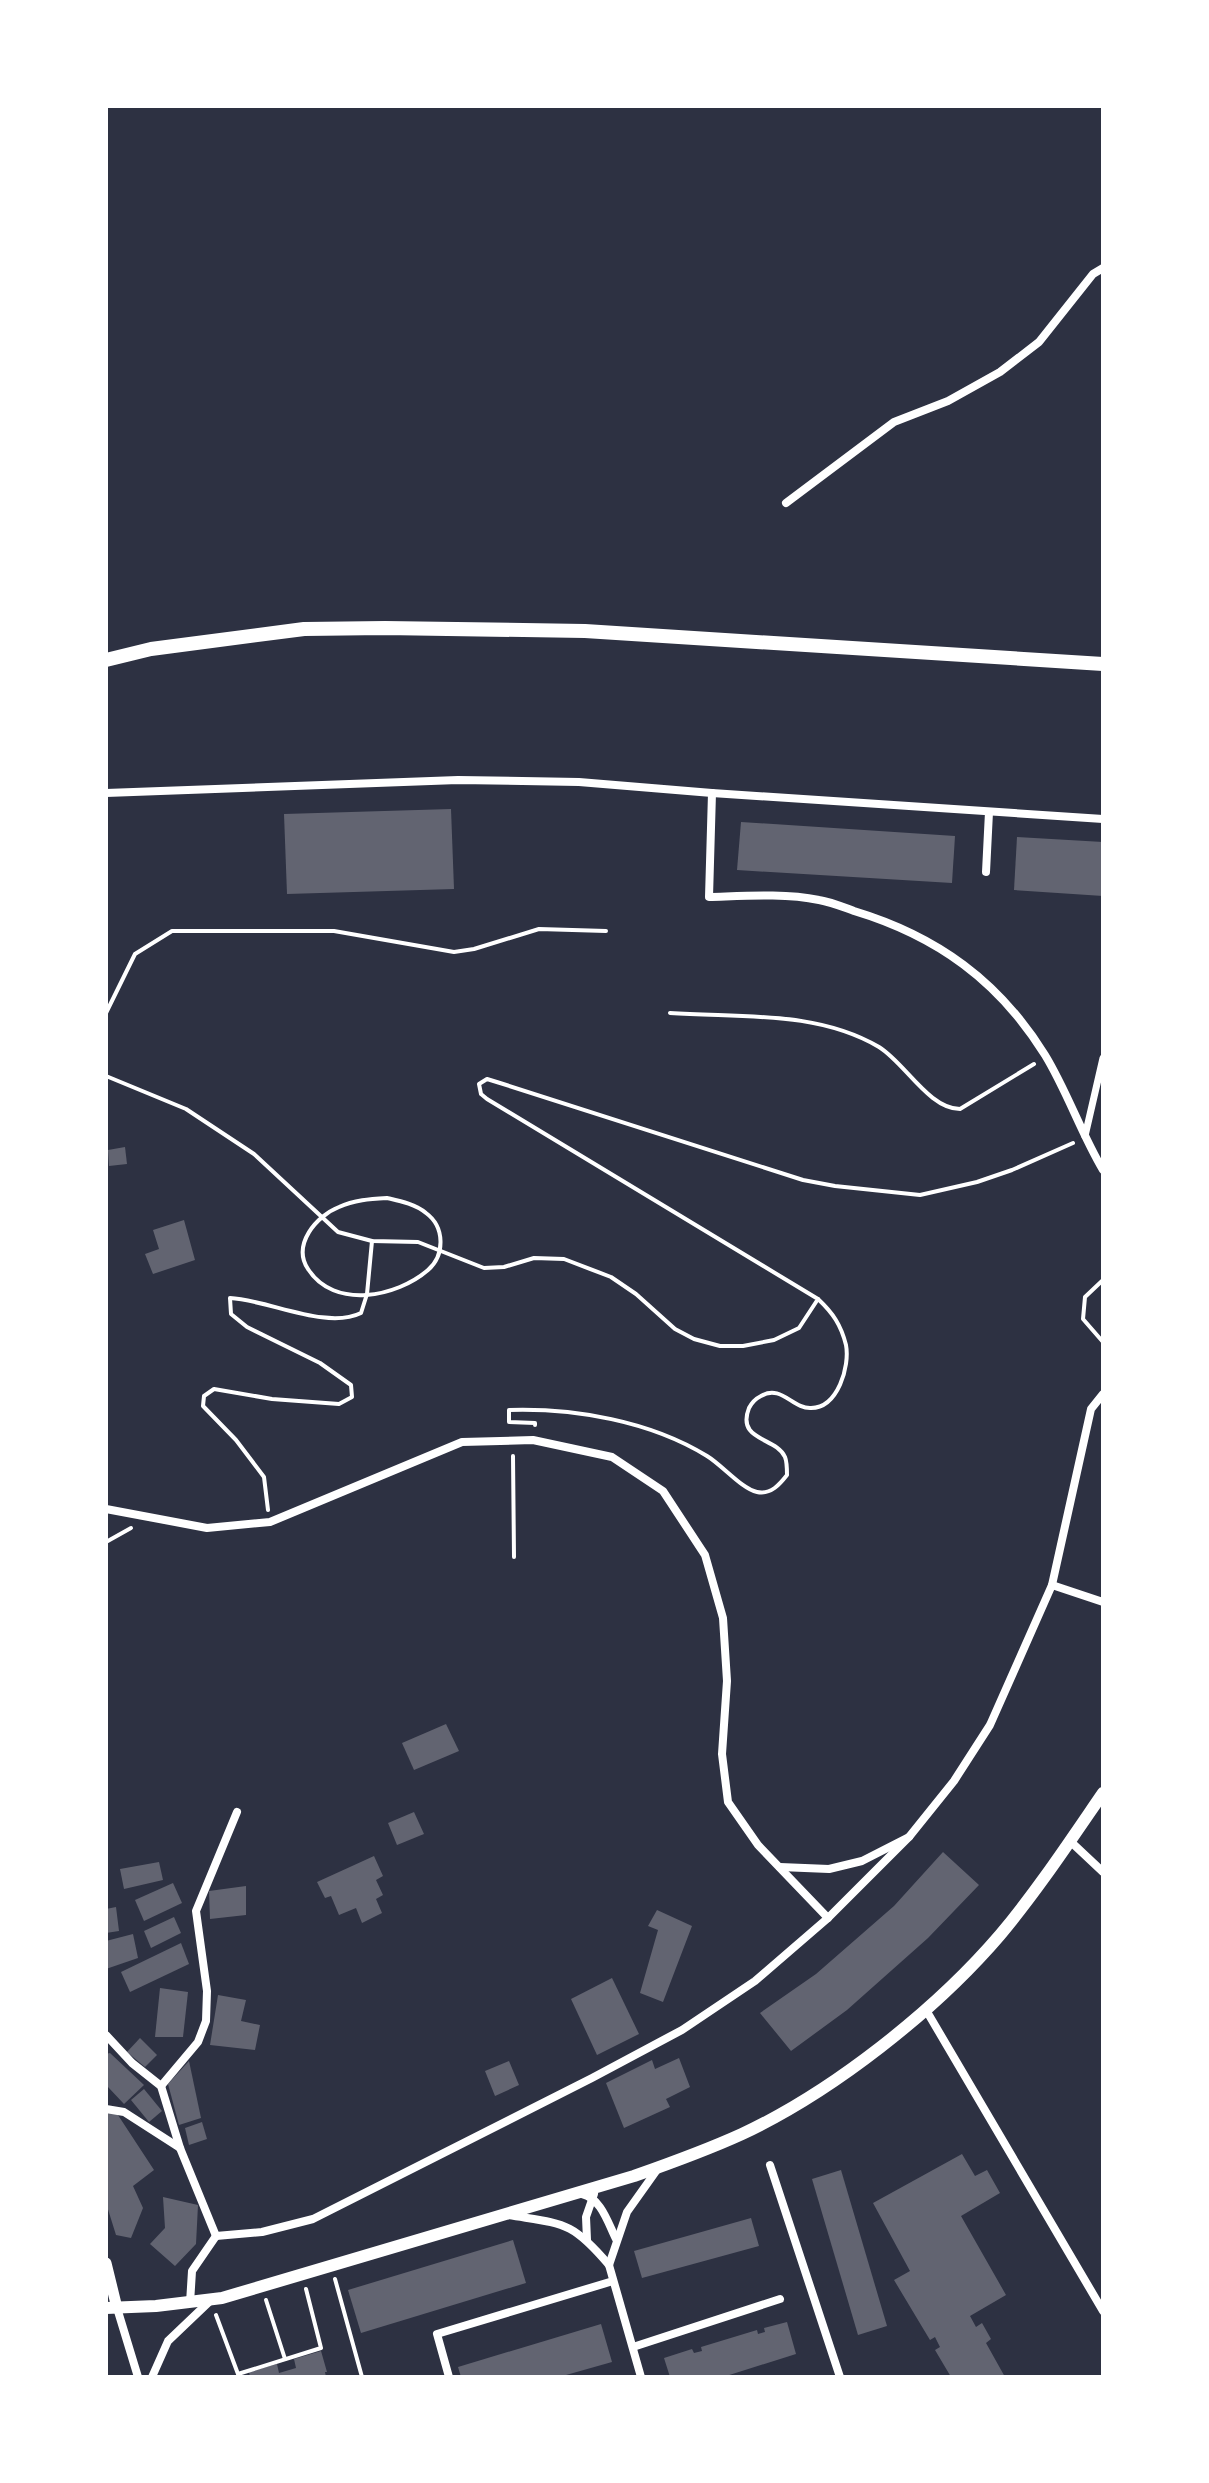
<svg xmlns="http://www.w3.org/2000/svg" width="1209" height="2483" viewBox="0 0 1209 2483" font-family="'Noto Sans',sans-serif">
	<rect width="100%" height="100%" fill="#2d3142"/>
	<g fill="#626471">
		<polygon points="451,809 454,889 287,894 284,814"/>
		<polygon points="741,822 955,836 952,883 737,870"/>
		<polygon points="1017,837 1103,842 1103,896 1014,890"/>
		<polygon points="125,1147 127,1164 109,1166 108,1150"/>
		<polygon points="184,1220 195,1260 153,1274 145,1254 159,1249 153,1230"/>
		<polygon points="446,1724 459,1751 414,1770 402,1743"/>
		<polygon points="414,1812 424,1834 397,1845 388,1823"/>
		<polygon points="943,1852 979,1885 928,1938 847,2010 791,2051 760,2013 816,1974 894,1906"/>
		<polygon points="374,1856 383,1876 376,1880 383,1895 376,1899 382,1913 362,1923 356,1908 339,1915 331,1896 325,1898 317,1882"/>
		<polygon points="159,1862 163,1880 124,1889 120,1869"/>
		<polygon points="173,1883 182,1903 144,1921 135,1900"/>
		<polygon points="246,1886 246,1915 210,1919 209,1891"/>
		<polygon points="116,1907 119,1931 106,1933 106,1909"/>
		<polygon points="657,1910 692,1926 663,2002 640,1993 658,1930 648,1926"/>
		<polygon points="174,1917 181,1933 151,1948 144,1931"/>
		<polygon points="133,1934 138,1958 106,1969 106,1941"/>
		<polygon points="181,1943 189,1964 130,1992 121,1972"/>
		<polygon points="612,1978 639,2034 597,2055 571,1999"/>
		<polygon points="160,1988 188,1992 183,2037 155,2037"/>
		<polygon points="218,1995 246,2000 241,2021 260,2025 255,2050 210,2045"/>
		<polygon points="140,2038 157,2055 145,2067 127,2052"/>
		<polygon points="110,2053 144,2085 124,2104 108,2087 106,2090 106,2054"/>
		<polygon points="679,2058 690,2087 666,2099 670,2107 624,2128 606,2083 652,2060 655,2069"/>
		<polygon points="189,2061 201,2118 179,2125 168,2084"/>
		<polygon points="509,2061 519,2085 495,2096 485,2071"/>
		<polygon points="144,2089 162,2111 149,2122 131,2100"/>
		<polygon points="106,2111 116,2112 154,2170 133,2186 143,2208 131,2238 116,2235 106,2203"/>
		<polygon points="202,2122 207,2139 189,2145 185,2128"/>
		<polygon points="962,2154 975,2176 987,2170 1000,2193 961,2216 1006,2295 970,2316 976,2327 982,2323 991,2339 986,2343 1005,2377 951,2377 935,2350 940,2347 935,2337 930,2340 894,2280 910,2271 873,2203"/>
		<polygon points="841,2170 887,2326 858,2335 812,2179"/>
		<polygon points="163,2197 198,2205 196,2244 175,2266 150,2244 165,2228"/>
		<polygon points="751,2218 759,2246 642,2278 634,2251"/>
		<polygon points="513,2240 526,2283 361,2333 348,2290"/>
		<polygon points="787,2322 796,2354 723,2377 670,2377 664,2358 692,2349 694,2353 702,2351 701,2347 757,2330 758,2334 765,2332 764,2328"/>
		<polygon points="601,2324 612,2362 559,2377 461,2377 458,2367"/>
		<polygon points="321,2351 327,2372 325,2372 326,2377 250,2377 249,2372 277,2364 279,2373 296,2368 294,2359"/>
	</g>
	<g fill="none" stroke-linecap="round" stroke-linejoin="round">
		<g stroke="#fff" stroke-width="4">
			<polyline points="106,1013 135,954 172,931 334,931 454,952 474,949 539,929 606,931"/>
			<path d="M670,1013C740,1018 816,1010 879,1047C905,1063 929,1109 960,1109L1034,1064"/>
			<polyline points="106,1076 186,1109 254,1154 338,1232 372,1241 418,1242 484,1268 504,1267 534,1258 564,1259 611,1277 636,1294 675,1329 694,1339 720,1346 743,1346 774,1340 799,1328 818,1299 487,1099 481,1094 479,1084 487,1079 500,1083 803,1180 835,1186 920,1195 977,1182 1012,1170 1073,1143"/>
			<path d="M387,1198C400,1201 415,1204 426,1213C445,1227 445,1255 428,1270C397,1297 334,1310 308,1269C292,1245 316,1216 339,1207C354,1200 370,1199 387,1198Z"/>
			<polyline points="1103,1280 1085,1297 1083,1319 1103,1342"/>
			<path d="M535,1425V1423L509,1422V1410C575,1408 650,1421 707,1456C722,1465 742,1489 757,1492C771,1495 780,1484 787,1475C787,1469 787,1462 785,1457C776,1437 736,1441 749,1408C752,1402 755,1399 761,1396C781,1384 793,1409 811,1408C838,1408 850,1366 846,1345C841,1325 833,1313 818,1299"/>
			<polyline points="513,1456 514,1557"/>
			<path d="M268,1510L264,1477L236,1440L203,1406L204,1396L214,1389L272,1399L339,1404L352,1397L351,1385L320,1363L247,1327L231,1314L230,1298C269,1300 326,1330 361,1313L367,1294L372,1241"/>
			<polyline points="106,1542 131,1528"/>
			<polyline points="335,2279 362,2377"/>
			<polyline points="266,2300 285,2359"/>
			<polyline points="216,2315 238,2374 321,2348 306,2289"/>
		</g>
		<polyline stroke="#fff" stroke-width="7" points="1085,1136 1103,1058"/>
		<g stroke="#fff" stroke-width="8">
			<polyline points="786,503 894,422 948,401 1000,372 1039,342 1093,274 1103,268"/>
			<polyline points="106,793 458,780 579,782 712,793 1103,819"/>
			<path d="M712,793L709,897C744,896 784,893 819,900C831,902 843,907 854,911C937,936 999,981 1045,1055C1067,1091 1081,1133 1103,1170"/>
			<polyline points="986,872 989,812"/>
			<polyline points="106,1509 207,1528 270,1522 462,1442 533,1440 612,1457 663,1491 705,1555 723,1618 727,1681 722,1754 728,1802 758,1845 828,1918"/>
			<polyline points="1052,1585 1103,1602"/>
			<polyline points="1070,1841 1103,1872"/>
			<polyline points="780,1867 829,1869 862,1861 909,1837 954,1781 990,1725 1052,1585 1091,1409 1103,1394"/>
			<polyline points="926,2010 1103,2311"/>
			<polyline points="106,2035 132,2063 161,2086 180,2148 216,2236"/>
			<polyline points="161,2086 198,2042 206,2021 207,1991 196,1911 237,1812"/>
			<polyline points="106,2109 124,2112 180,2148"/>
			<polyline points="770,2165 840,2377"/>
			<path d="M582,2194C601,2198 608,2223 616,2239"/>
			<path d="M508,2215C563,2224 571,2220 609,2265"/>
			<polyline points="216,2236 262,2232 313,2219 592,2078 682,2030 755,1981 828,1918 909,1837"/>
			<polyline points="587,2240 586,2217 594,2194"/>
			<polyline points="190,2303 192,2271 216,2236"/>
			<polyline points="117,2308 138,2377"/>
			<polyline points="633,2347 780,2299"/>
			<polyline points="152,2377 168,2341 211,2300"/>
			<polyline points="449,2377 437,2334 613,2281"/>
			<polyline points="641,2377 609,2265 627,2212 659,2167"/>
		</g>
		<polyline stroke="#fff" stroke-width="11" points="106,2263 117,2308"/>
		<path stroke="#fff" stroke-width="12" d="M106,2308L156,2306L222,2298L634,2176C671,2163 707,2150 742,2134C832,2092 935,2011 1000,1935C1037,1891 1070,1841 1103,1793"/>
		<polyline stroke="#fff" stroke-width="14" points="106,660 151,649 304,629 385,628 585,631 1103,664"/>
	</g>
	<rect width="1209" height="2483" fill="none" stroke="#ffffff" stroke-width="216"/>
</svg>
